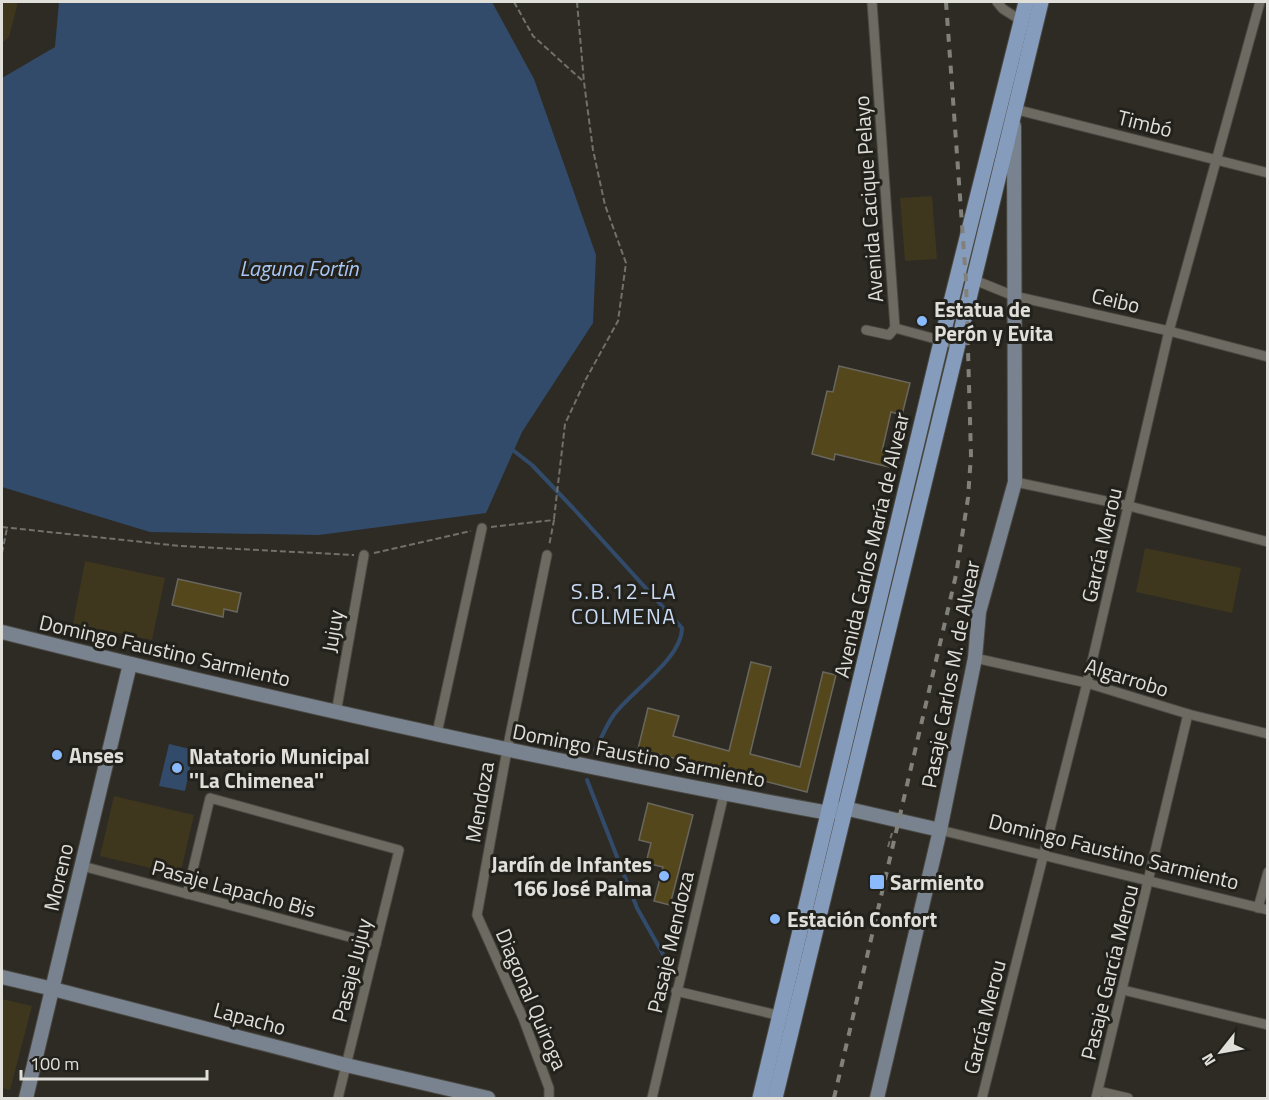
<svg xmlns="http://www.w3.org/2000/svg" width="1269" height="1100" viewBox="0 0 1269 1100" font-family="'Titillium Web',sans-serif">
	<rect width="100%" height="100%" fill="#2d2b24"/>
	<g fill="#3e361d">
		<polygon points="2,2 18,2 9,37 2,43"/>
		<polygon points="932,196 937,259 905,261 900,198"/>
		<polygon points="1145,548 1241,568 1232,613 1136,592"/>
		<polygon points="85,561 165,578 152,640 73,624"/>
		<polygon points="114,796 194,815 180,875 100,856"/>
		<polygon points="2,999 32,1006 10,1090 2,1088"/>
	</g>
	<g fill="#334b6b">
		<polygon points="59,2 492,2 534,79 596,255 593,323 522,432 486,513 319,535 150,532 2,487 2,78 55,47"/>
		<polygon points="169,744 194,750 185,791 159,786"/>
	</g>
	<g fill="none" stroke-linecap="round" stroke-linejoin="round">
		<g stroke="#334b6b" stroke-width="4">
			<path d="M514,451L532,465L573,508L682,628C682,659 630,692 613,716C606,726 601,739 595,750"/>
			<polyline points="587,780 637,908 664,956"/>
		</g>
	</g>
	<g fill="#54471c" stroke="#69665e" stroke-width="1.5">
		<polygon points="839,366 910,383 902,415 891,412 882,451 892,454 889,467 835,454 834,460 812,454 827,391 833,392"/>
		<polygon points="178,579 241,593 237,612 224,609 223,617 172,605"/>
		<polygon points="751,662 771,667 750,754 800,767 823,672 836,675 807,792 638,749 648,708 679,716 673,736 729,751"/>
		<polygon points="648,803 693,815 670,905 654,901 663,867 646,863 651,843 639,840"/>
	</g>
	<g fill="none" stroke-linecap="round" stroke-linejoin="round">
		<g stroke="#4a4842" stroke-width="11">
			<g id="street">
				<polyline points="872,2 895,328"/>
				<polyline points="997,2 1003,9 1022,21"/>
				<polyline points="1014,109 1268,173"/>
				<polyline points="972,279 1014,296 1169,331 1268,357"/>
				<polyline points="895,328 958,345"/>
				<polyline points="866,330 889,335 895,328"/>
				<polyline points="1015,482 1129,506 1268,542"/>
				<polyline points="547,555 507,750 477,915 523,1018 549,1088 549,1098"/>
				<polyline points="975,658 1087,683 1188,714 1268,734"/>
				<polyline points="336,713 364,555"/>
				<polyline points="437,733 482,528"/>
				<polyline points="940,830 1268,910"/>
				<polyline points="82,866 376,944"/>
				<polyline points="187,894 210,798 399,850 338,1098"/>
				<polyline points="1258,908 1268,872"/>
				<polyline points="1123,990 1268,1025"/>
				<polyline points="676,991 781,1016"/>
				<polyline points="1098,1091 1128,1098"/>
				<polyline points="652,1098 724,794"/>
				<polyline points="982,1098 1087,683 1169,331 1260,2"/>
				<polyline points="1096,1098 1188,714"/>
			</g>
		</g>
		<g stroke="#4a4842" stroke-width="16">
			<g id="secondary">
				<path d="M2,632C276,701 551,762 829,813L844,808L940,830"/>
				<polyline points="2,977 53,989 346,1065 488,1098"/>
				<polyline points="26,1098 130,664"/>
				<polyline points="877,1098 940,830 975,658 979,612 1015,482 1014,126"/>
			</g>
		</g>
		<g stroke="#4a4842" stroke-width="17">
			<g id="primary">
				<polyline points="760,1098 941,342 1026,2"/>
				<polyline points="775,1098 1041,2"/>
			</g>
		</g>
		<g stroke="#71706a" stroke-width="2" stroke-dasharray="6 3" stroke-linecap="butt">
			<polyline points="514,2 533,36 584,82"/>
			<polyline points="554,519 565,424 586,379 618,321 626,263 605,205 593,150 584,82 577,2"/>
			<polyline points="2,527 180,546 354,555"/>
			<polyline points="491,527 554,520 549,546"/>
			<polyline points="2,553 7,528"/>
			<polyline points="374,553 471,531"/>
			<polyline points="888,847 892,833"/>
		</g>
		<use href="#street" stroke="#6d6a62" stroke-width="9"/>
		<use href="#secondary" stroke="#79838f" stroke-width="14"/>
		<use href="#primary" stroke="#869cbc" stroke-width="15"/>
		<polyline stroke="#82807a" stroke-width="4" stroke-dasharray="8 8" stroke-linecap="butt" points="834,1098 956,575 968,498 971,455 966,280 946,2"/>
	</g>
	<g fill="#8bbafc" stroke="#23211b" stroke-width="2">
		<circle cx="922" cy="321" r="6"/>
		<circle cx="57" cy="755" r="6"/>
		<circle cx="177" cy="768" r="6"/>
		<circle cx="664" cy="876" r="6"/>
		<rect x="869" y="874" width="16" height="16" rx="3"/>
		<circle cx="775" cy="919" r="6"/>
	</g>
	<g text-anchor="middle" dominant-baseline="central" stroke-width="6" stroke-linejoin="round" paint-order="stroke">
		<g font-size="21" fill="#e0dfda" stroke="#23211b">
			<text transform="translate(1145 123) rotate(14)">Timbó</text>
			<text transform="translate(868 199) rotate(-94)">Avenida Cacique Pelayo</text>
			<text transform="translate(1116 300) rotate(13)">Ceibo</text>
			<text transform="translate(871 545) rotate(-77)">Avenida Carlos María de Alvear</text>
			<text transform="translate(1101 545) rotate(-77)">García Merou</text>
			<text transform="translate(332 631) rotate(-80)">Jujuy</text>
			<text transform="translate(165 650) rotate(13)">Domingo Faustino Sarmiento</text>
			<text transform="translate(950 674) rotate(-79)">Pasaje Carlos M. de Alvear</text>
			<text transform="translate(1127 677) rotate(17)">Algarrobo</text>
			<text transform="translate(639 755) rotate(11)">Domingo Faustino Sarmiento</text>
			<text transform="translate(479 802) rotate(-80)">Mendoza</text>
			<text transform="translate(1114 851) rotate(14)">Domingo Faustino Sarmiento</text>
			<text transform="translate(58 877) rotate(-77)">Moreno</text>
			<text transform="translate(234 888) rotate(15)">Pasaje Lapacho Bis</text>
			<text transform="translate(670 942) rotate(-77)">Pasaje Mendoza</text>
			<text transform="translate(351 970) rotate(-76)">Pasaje Jujuy</text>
			<text transform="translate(1109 972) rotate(-76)">Pasaje García Merou</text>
			<text transform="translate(532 999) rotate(67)">Diagonal Quiroga</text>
			<text transform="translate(984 1017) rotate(-76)">García Merou</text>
			<text transform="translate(250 1018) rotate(15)">Lapacho</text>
		</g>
		<g font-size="21" font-weight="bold" fill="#e0dfda" stroke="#23211b" text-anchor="start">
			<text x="934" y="309">Estatua de<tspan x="934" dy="24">Perón y Evita</tspan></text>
			<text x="69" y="755">Anses</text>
			<text x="189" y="756">Natatorio Municipal<tspan x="189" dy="24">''La Chimenea''</tspan></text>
			<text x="652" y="864" text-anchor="end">Jardín de Infantes<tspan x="652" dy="24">166 José Palma</tspan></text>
			<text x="890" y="882">Sarmiento</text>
			<text x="787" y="919">Estación Confort</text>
		</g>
		<g font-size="22" font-style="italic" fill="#a6c7f5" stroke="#23211b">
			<text x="299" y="268">Laguna Fortín</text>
		</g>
		<g font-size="22" letter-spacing="1.5" fill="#c8daf4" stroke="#23211b">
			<text x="624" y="591">S.B.12-LA<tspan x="624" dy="25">COLMENA</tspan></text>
		</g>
	</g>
	<rect width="1269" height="1100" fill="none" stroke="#e0dfda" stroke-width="6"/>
	<g transform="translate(1221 1052) rotate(239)" stroke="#23211b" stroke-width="4.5" paint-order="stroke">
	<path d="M0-4.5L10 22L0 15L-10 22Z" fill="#e0dfda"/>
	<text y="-9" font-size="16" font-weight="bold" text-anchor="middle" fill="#e0dfda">N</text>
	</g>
	<path d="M21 1070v9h186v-9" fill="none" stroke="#e0dfda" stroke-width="3"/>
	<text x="30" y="1070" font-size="18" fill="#e0dfda" stroke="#23211b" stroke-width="4.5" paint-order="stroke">100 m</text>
</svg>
